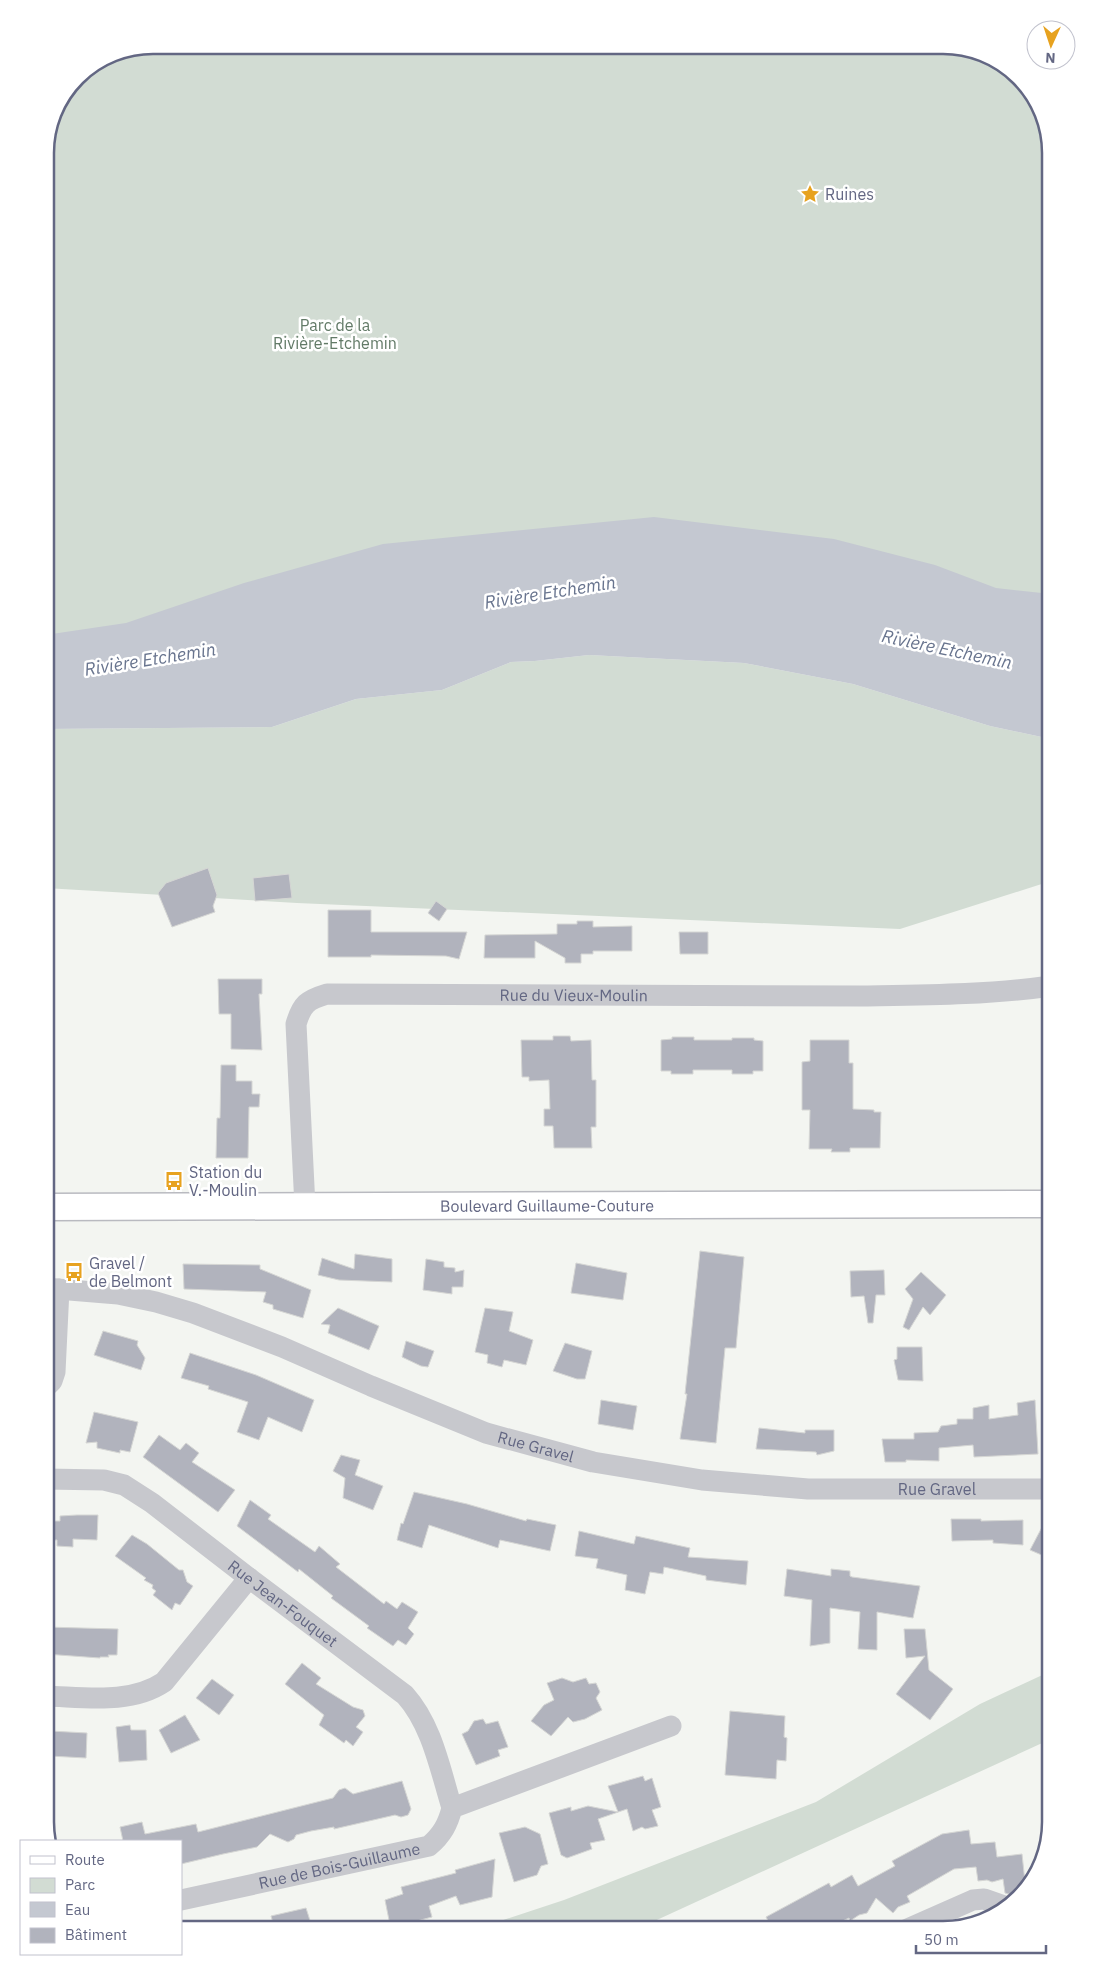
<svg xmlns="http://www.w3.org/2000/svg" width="1096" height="1975" viewBox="0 0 1096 1975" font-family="'IBM Plex Sans',sans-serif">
	<rect width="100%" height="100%" fill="#f3f5f1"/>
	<g fill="#d2dcd3">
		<polygon points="153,45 951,45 1009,67 1043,111 1051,153 1051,671 626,580 45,676 45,146 56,105 77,76 112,53"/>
		<polygon points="589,655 744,663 853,684 990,726 1051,739 1051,881 900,929 297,903 45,888 45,729 272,727 356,699 442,690 511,662 535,661"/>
		<polygon points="1051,1671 1051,1739 635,1930 473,1930 564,1900 816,1802 980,1704"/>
	</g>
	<polygon fill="#c4c8d1" points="654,517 834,539 935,565 996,588 1051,594 1051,739 990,726 853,684 744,663 589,655 535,661 511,662 442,690 356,699 272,727 45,729 45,635 126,623 244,583 383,544"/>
	<g fill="#b1b3bd" stroke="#d5d6d4">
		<polygon points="208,868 217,895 213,906 215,912 172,927 158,893 166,883"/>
		<polygon points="289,874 292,898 255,901 253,878"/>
		<polygon points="436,901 447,909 439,921 428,913"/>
		<polygon points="328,910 371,910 371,932 467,932 459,959 446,956 371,955 371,957 328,957"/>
		<polygon points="577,921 593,921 593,927 632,926 632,951 593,951 593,954 581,954 581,963 565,963 565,958 535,941 535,958 484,958 485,935 557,934 557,924 577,924"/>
		<polygon points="679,932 708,932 708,954 680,954"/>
		<polygon points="218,979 262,979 262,994 259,994 262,1050 231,1049 231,1014 219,1014"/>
		<polygon points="553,1036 570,1036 571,1041 591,1040 592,1080 596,1080 596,1127 591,1127 592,1148 554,1148 553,1126 544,1126 544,1109 550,1109 549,1080 529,1081 529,1077 522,1077 521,1040 553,1040"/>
		<polygon points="672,1037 694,1037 694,1040 732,1040 732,1038 754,1038 754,1040 763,1041 763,1071 753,1071 753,1074 732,1074 732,1070 693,1070 693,1074 671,1074 671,1071 661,1071 661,1040 672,1039"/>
		<polygon points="810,1040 849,1040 849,1063 853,1063 853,1109 874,1110 874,1112 881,1112 880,1148 850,1148 850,1152 831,1152 832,1149 809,1149 810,1110 802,1110 802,1062 810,1061"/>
		<polygon points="221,1065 236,1065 236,1081 252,1081 252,1094 260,1094 259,1107 249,1107 248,1158 216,1158 217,1118 220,1118"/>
		<polygon points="700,1251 744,1257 736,1348 725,1348 716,1443 680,1439 687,1394 685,1394"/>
		<polygon points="355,1254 392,1259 392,1282 339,1280 318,1275 322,1258 354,1269"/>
		<polygon points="426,1259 444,1262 444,1267 455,1268 455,1272 464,1270 463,1287 452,1287 452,1294 423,1290"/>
		<polygon points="576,1263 627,1273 623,1300 571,1293"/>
		<polygon points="183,1264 260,1265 260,1269 265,1271 311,1290 303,1318 273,1309 273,1305 263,1302 266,1292 184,1289"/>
		<polygon points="884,1270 885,1295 876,1295 873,1323 868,1323 864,1296 851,1297 850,1271"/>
		<polygon points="921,1272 946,1295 930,1315 923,1307 909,1330 903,1327 913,1299 905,1289"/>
		<polygon points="338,1308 379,1326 369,1350 328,1333 330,1325 321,1324"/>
		<polygon points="485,1308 513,1312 509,1331 533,1340 526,1365 504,1360 502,1367 487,1363 488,1355 475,1352"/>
		<polygon points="103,1331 138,1341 137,1345 145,1358 141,1370 94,1355"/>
		<polygon points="406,1341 434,1351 428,1367 421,1366 402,1357"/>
		<polygon points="565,1343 592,1351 585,1379 577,1379 553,1371"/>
		<polygon points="897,1347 922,1347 923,1381 898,1380 894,1360 897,1359"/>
		<polygon points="190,1353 256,1375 314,1400 302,1432 268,1417 259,1440 237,1432 248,1402 208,1389 209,1386 181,1378"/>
		<polygon points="601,1400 637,1406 633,1430 598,1424"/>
		<polygon points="1035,1400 1038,1454 974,1457 973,1445 939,1448 939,1461 906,1460 906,1462 885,1462 882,1439 914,1439 914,1433 938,1432 941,1426 957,1424 957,1419 973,1419 973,1408 989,1405 989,1419 1018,1415 1017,1403"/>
		<polygon points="94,1412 138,1422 130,1452 120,1450 120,1453 97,1448 97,1442 86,1443"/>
		<polygon points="759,1428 805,1433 805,1430 834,1430 834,1451 817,1455 816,1452 756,1449"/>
		<polygon points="159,1435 180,1450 186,1443 199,1453 192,1462 235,1490 218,1512 143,1457"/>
		<polygon points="341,1455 360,1460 355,1475 383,1486 373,1510 343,1498 345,1478 333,1471"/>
		<polygon points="414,1492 467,1504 526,1521 527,1519 556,1525 550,1551 500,1540 498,1548 429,1525 422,1548 397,1540 401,1523 403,1524"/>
		<polygon points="250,1500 271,1515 268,1519 315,1552 319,1546 340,1564 336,1567 384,1604 386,1601 397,1609 402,1602 418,1612 408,1628 414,1634 406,1645 398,1640 393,1646 367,1628 369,1626 331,1598 333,1596 299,1569 298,1572 237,1526"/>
		<polygon points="1051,1510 1051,1559 1030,1550"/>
		<polygon points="77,1515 98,1515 97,1540 73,1539 73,1547 57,1546 57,1540 49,1540 49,1521 60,1521 60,1516"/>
		<polygon points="951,1519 981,1519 981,1521 1023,1520 1023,1545 993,1543 993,1540 952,1541"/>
		<polygon points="579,1531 634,1544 636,1536 690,1548 688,1557 748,1561 746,1585 706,1580 706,1576 664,1567 663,1574 650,1572 645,1594 625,1590 627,1575 596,1568 598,1559 575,1556"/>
		<polygon points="132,1535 147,1544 179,1570 183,1570 187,1582 193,1586 180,1605 175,1603 172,1610 153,1595 156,1591 152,1588 153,1585 144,1580 146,1578 115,1556"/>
		<polygon points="787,1569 831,1576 831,1569 850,1571 850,1576 852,1577 920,1586 913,1618 877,1612 877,1650 858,1649 860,1612 830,1608 830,1643 810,1646 812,1600 784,1596"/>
		<polygon points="45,1627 118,1629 117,1655 108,1655 109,1657 100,1657 100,1658 45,1654"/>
		<polygon points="904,1629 925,1629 929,1670 953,1689 930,1720 896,1694 925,1656 906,1658"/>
		<polygon points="302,1663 321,1678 316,1684 353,1707 363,1710 365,1716 356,1727 363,1732 353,1746 346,1740 344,1743 319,1725 324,1715 285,1684"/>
		<polygon points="562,1678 573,1682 586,1678 589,1684 596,1683 600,1692 596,1698 602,1710 585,1719 573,1722 568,1717 551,1736 531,1721 544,1705 554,1700 547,1683"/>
		<polygon points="212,1679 234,1695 219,1715 196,1698"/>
		<polygon points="730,1711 785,1716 784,1737 787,1738 786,1761 777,1760 776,1779 725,1775"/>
		<polygon points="185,1715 200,1740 171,1753 159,1730"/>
		<polygon points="483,1719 486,1724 498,1721 508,1747 498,1750 500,1756 476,1765 462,1734 468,1731 474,1721"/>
		<polygon points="130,1725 131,1730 146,1730 147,1760 119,1762 116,1727"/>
		<polygon points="50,1731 87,1733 86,1758 50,1756"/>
		<polygon points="643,1776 645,1781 652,1778 661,1807 652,1810 658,1826 645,1829 642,1827 633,1831 627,1809 598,1819 605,1840 590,1843 592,1849 567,1858 561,1855 549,1813 571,1807 571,1811 588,1806 618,1812 608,1786"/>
		<polygon points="402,1781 411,1809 408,1815 401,1817 395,1815 334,1829 334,1827 311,1831 296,1835 294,1839 288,1842 270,1834 257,1847 223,1854 181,1864 181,1841 123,1841 120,1827 142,1822 145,1834 196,1824 198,1832 333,1798 339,1790 345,1788 353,1794"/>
		<polygon points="525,1827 540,1834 548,1864 541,1866 537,1875 514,1882 499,1833"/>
		<polygon points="969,1830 971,1844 995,1842 997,1857 1022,1854 1025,1882 1028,1886 1018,1894 1008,1894 1005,1893 1003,1879 992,1882 987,1880 978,1881 976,1867 954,1869 907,1896 910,1902 898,1907 893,1913 876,1898 867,1913 859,1915 850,1921 849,1918 822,1930 773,1930 766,1917 829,1883 831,1887 852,1875 858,1886 895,1866 892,1861 942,1834"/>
		<polygon points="495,1859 492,1897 460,1905 456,1896 429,1906 432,1917 413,1922 415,1930 391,1930 385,1900 403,1894 401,1887 456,1873 455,1870"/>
		<polygon points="306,1908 313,1930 275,1930 271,1916"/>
	</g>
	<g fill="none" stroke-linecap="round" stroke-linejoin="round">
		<g stroke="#b9bac0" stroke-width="29">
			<g id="major">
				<path id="s5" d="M45,1207L1051,1204"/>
			</g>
		</g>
		<g stroke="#c7c8cd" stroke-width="21">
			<path id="s1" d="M305,1207L296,1024C302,1004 307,1000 327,994L860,996C924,995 988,995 1051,986"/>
			<path id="s2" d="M45,1288L118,1294L156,1302L193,1313L282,1347L371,1386L486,1433L593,1462L702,1480L808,1489H1051"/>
			<polyline points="45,1388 52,1381 55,1372 59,1289"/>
			<path id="s3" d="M45,1479L104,1480L124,1485L152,1503L249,1578L405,1695C432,1725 440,1769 452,1808"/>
			<path d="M45,1696C84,1697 130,1705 164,1682L249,1578"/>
			<path id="s4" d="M181,1900L429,1846C442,1835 448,1824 452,1808L671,1726"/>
			<polyline points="905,1930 973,1900 984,1899 1004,1906"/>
		</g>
		<use href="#major" stroke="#fff" stroke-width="26"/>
	</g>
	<defs>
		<g id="sight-bare" transform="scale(1.5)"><path d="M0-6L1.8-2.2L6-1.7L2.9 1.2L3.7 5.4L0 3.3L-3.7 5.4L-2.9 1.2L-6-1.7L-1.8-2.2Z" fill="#e7a21f" stroke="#fff" stroke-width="2.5" paint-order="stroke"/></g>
		<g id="bus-bare" transform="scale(1.5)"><path d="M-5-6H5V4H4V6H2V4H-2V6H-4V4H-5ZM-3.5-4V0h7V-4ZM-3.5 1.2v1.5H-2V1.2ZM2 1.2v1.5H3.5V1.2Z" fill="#e7a21f" stroke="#fff" stroke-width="2.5" paint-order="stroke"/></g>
	</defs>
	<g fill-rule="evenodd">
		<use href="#sight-bare" x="810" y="194"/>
		<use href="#bus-bare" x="174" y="1181"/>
		<use href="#bus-bare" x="74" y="1272"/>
	</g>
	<g text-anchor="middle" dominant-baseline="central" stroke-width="5" stroke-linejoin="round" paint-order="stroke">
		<g font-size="16" fill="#636783" stroke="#fff" text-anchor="start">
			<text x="825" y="194">Ruines</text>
			<text x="189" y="1172">Station du<tspan x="189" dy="18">V.-Moulin</tspan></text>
			<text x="89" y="1263">Gravel /<tspan x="89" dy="18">de Belmont</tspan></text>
		</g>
		<g font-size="16" fill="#627a67" stroke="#fff">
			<text x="335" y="325">Parc de la<tspan x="335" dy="18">Rivière-Etchemin</tspan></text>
		</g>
		<g font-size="16" fill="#636783" stroke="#fff">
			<text stroke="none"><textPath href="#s1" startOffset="476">Rue du Vieux-Moulin</textPath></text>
			<text stroke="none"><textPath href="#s5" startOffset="502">Boulevard Guillaume-Couture</textPath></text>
			<text stroke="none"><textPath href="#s2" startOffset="519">Rue Gravel</textPath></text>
			<text stroke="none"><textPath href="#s2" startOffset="924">Rue Gravel</textPath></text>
			<text stroke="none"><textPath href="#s3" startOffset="278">Rue Jean-Fouquet</textPath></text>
			<text stroke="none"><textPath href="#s4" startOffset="162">Rue de Bois-Guillaume</textPath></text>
		</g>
		<g font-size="18" font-style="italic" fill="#68748e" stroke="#fff">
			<text transform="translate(550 592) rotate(-9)">Rivière Etchemin</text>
			<text transform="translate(947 649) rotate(12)">Rivière Etchemin</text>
			<text transform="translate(150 659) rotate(-9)">Rivière Etchemin</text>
		</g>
	</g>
	<path d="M0 0H1096V1975H0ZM153 54H943A99 99 0 0 1 1042 153V1822A99 99 0 0 1 943 1921H153A99 99 0 0 1 54 1822V153A99 99 0 0 1 153 54Z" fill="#fff" fill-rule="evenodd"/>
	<path fill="none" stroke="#636783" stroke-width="2.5" d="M153 54H943A99 99 0 0 1 1042 153V1822A99 99 0 0 1 943 1921H153A99 99 0 0 1 54 1822V153A99 99 0 0 1 153 54Z"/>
	<rect x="20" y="1840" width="162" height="115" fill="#ffffff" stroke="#c1c2cd"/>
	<rect x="30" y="1856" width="25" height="8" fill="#ffffff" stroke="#c1c2cd"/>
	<text x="65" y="1865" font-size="15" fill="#636783">Route</text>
	<rect x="30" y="1878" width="25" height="15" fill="#d2dcd3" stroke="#c1c2cd"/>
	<text x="65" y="1890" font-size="15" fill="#636783">Parc</text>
	<rect x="30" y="1902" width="25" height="15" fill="#c4c8d1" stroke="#c1c2cd"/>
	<text x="65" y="1915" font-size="15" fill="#636783">Eau</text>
	<rect x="30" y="1928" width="25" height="15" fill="#b1b3bd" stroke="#c1c2cd"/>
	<text x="65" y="1940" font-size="15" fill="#636783">Bâtiment</text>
	<g transform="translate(1051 45) rotate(183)"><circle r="24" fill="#ffffff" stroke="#c1c2cd"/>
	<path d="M0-4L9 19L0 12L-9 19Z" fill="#e7a21f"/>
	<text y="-8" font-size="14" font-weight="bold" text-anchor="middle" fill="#636783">N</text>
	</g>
	<path d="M916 1945v8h130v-8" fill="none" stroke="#636783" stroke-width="2.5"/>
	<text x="924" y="1945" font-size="15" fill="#636783" stroke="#ffffff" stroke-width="4" paint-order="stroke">50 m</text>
</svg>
